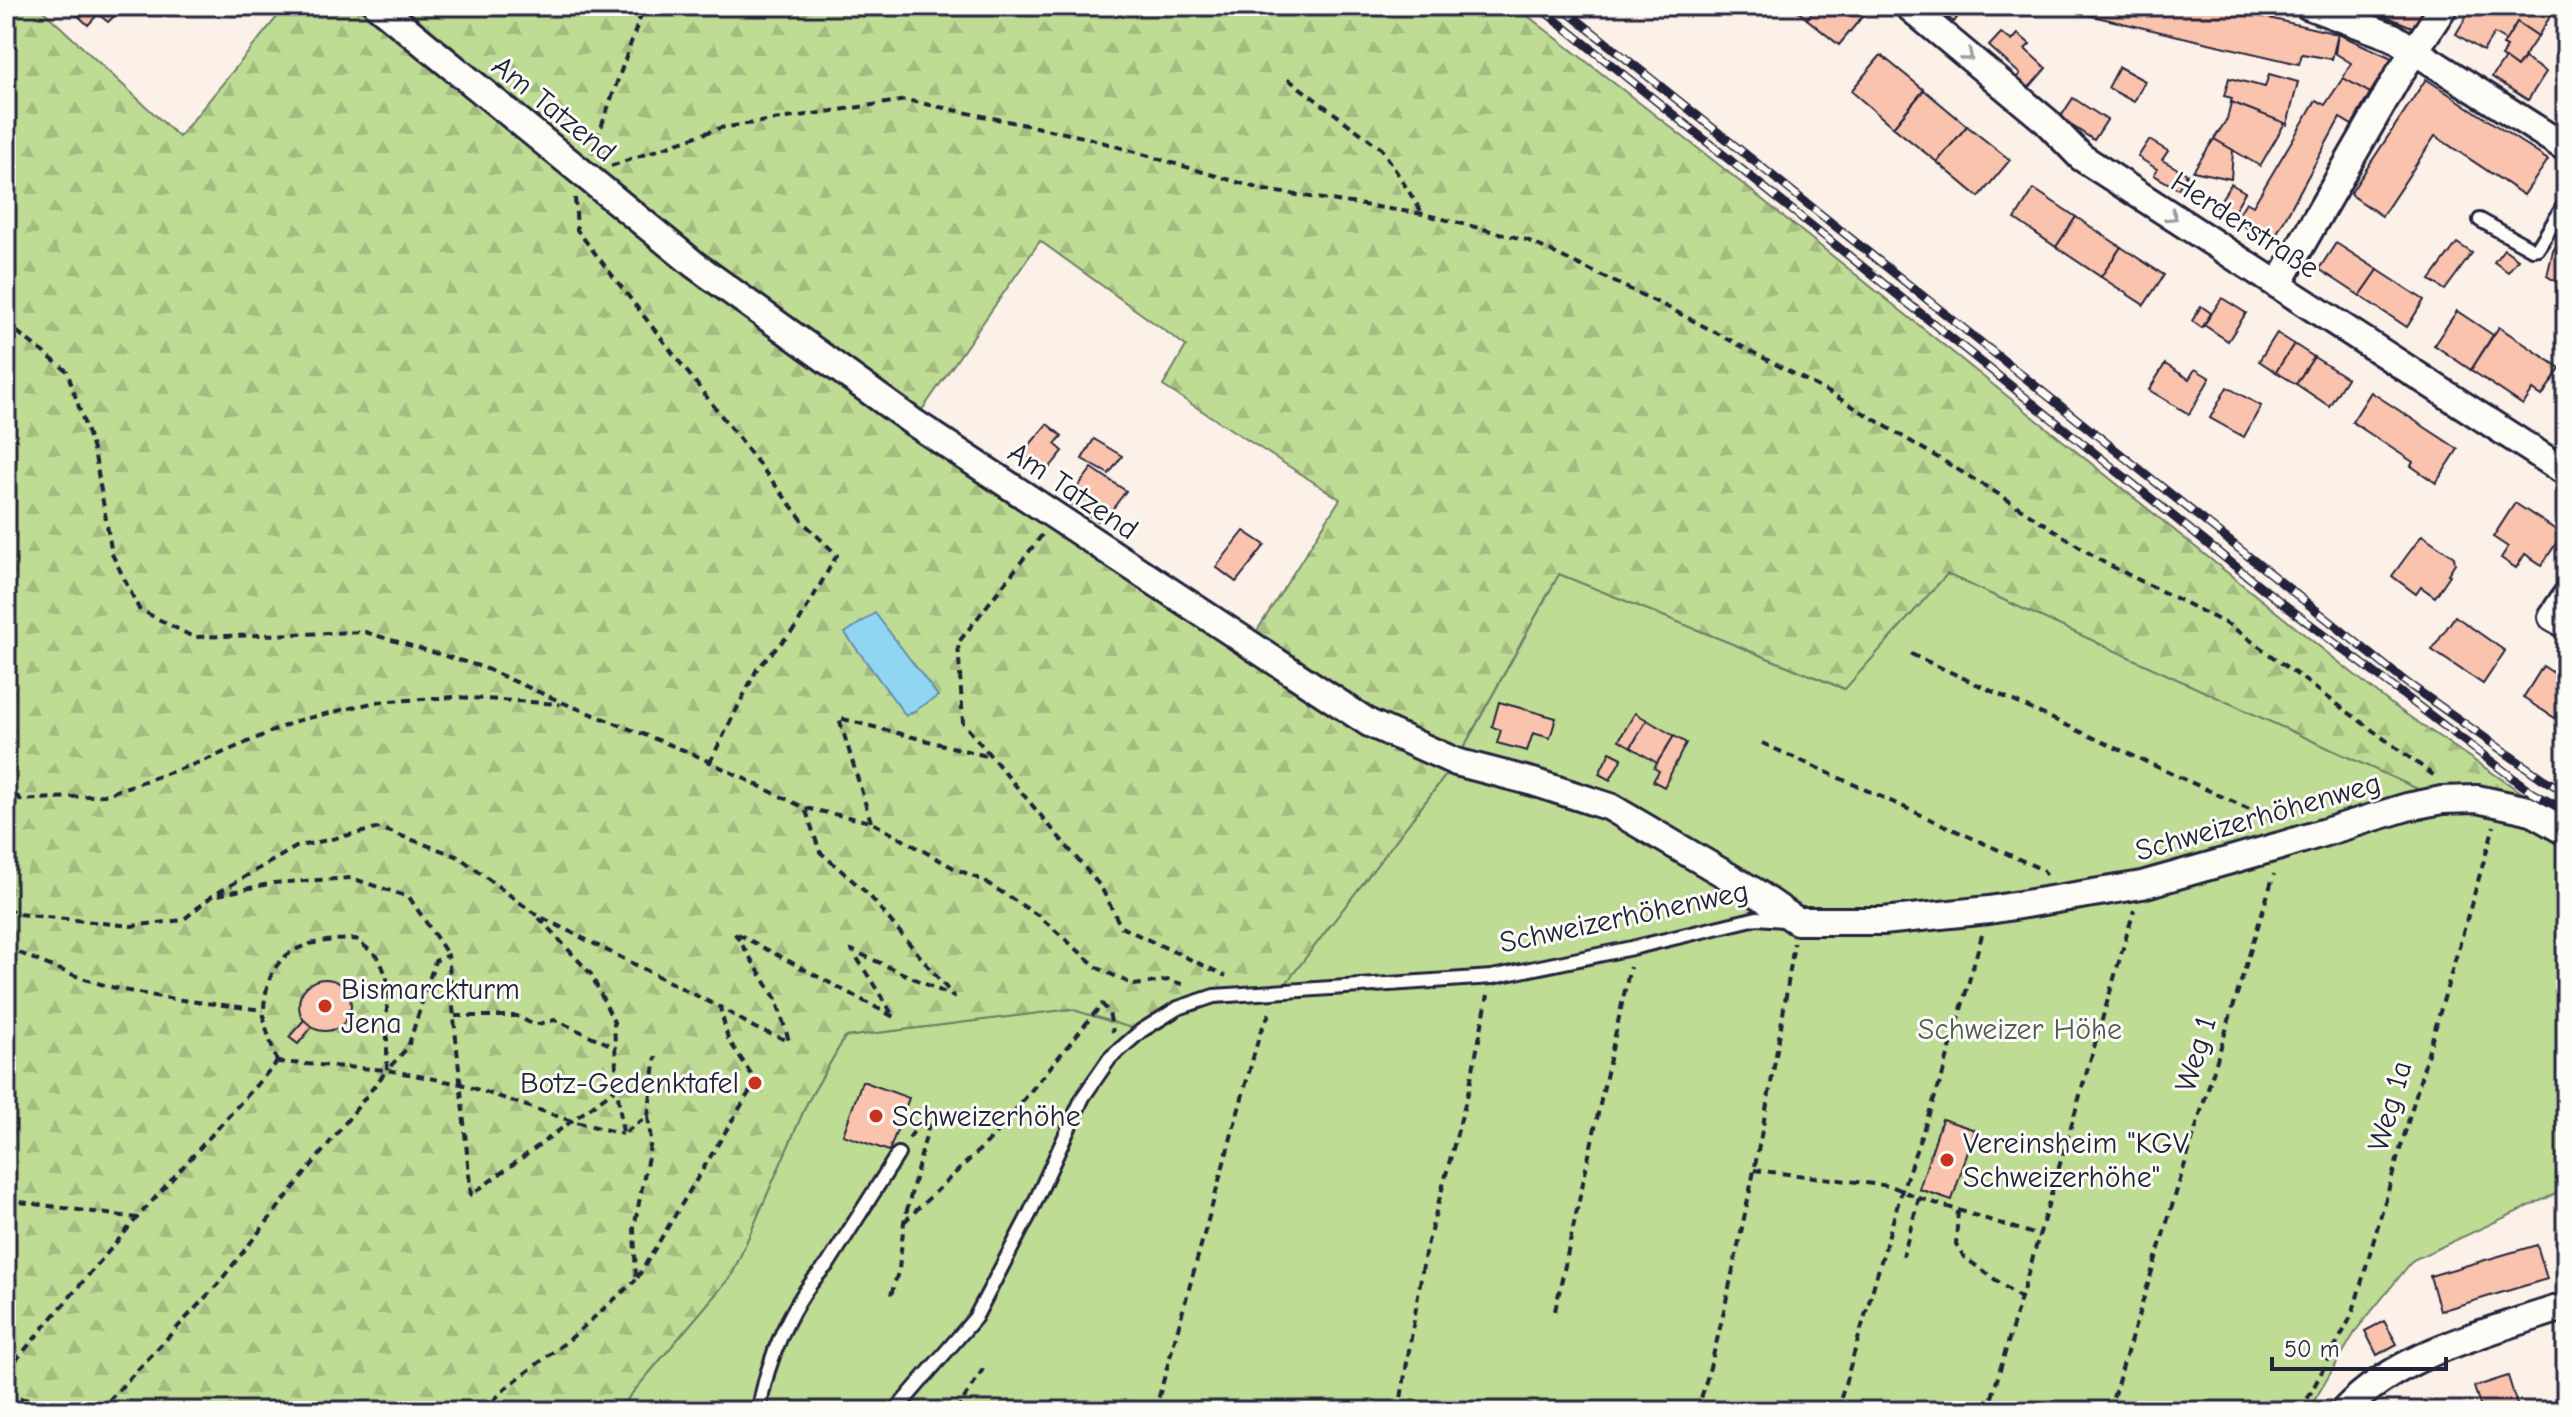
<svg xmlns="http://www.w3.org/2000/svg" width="2572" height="1417" viewBox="0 0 2572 1417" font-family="'Comic Neue',sans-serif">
	<defs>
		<pattern id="forest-firs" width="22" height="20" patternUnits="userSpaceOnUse" patternTransform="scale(2)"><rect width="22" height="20" fill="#bedc94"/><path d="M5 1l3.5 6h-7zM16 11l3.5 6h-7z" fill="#a3bc80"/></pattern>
	</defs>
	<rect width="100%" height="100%" fill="#fcf1e8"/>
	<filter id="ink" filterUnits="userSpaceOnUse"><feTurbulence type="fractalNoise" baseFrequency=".0125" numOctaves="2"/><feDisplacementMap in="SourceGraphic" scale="16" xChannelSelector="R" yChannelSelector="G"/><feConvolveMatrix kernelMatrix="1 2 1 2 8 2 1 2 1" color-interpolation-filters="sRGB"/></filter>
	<g filter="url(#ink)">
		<polygon fill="#bedc94" stroke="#707f68" stroke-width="2" points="1559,574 1844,689 1947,574 2442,800 2566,832 2566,1189 2413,1260 2357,1329 2308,1411 617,1411 732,1275 807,1103 845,1037 1071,1009 1141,1031 1178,1008 1280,991 1456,762"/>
		<g fill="url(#forest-firs)" stroke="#707f68" stroke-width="2">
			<polygon points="6,6 38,6 179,137 286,6 367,6 692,271 1451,768 1280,991 1214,996 1141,1031 1071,1009 845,1037 807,1103 732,1275 617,1411 6,1411"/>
			<polygon points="386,6 1515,6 1718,164 2391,704 2522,793 2528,810 2442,800 1947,574 1845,689 1559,574 1461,752 1374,716 1253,637 1340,499 1163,386 1186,346 1040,241 917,417 704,262"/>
		</g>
		<polygon fill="#90d5f2" stroke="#648da9" stroke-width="2" points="875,613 938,696 906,716 845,633"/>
		<g fill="#fac3ae" stroke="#22223b" stroke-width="2">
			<polygon points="80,6 119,6 122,9 108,22 98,14 88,25 74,12"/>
			<polygon points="1791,6 1817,6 1807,19"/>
			<polygon points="1817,6 1856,6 1866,12 1839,45 1807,19"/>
			<polygon points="1932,6 1965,6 1954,22"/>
			<polygon points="2049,6 2216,6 2338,34 2332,59 2302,54 2299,64"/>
			<polygon points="2361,6 2440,6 2417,29"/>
			<polygon points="2473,6 2537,6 2551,15 2538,36 2517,22 2506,41 2494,34 2483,51 2456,34"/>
			<polygon points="2517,22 2538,36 2517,67 2501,56 2507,47 2503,45"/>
			<polygon points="2001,33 2012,41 2018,34 2030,44 2025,49 2046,68 2027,90 2015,80 2020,74 1989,46"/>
			<polygon points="2338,34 2392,58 2370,93 2343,78 2351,63 2335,53"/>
			<polygon points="1881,55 1924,90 1893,127 1851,91"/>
			<polygon points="2505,58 2517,67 2524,58 2546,72 2528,100 2492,77"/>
			<polygon points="2119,67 2145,81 2134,102 2108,88"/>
			<polygon points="2269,74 2298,82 2287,125 2231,102 2232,98 2224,96 2229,78 2265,87"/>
			<polygon points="2343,78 2370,93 2352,125 2340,118 2271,244 2235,220 2246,202 2253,206 2316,100 2325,105"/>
			<polygon points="2426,79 2548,160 2524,195 2435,136 2382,216 2350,194"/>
			<polygon points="1924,90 1967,126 1937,162 1893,127"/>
			<polygon points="2073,98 2107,120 2094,140 2060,118"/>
			<polygon points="2231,102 2285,123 2260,166 2214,139 2227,119"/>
			<polygon points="1967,126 2010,160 1979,197 1937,162"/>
			<polygon points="2214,139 2233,150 2231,179 2193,171"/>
			<polygon points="2149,140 2168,151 2162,160 2187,174 2178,189 2154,175 2157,169 2138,157"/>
			<polygon points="2231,184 2245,192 2231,216 2216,207"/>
			<polygon points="2034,189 2076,217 2056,247 2015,219"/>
			<polygon points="2076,217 2121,247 2101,277 2056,247"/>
			<polygon points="2566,232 2566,288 2547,276 2553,251"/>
			<polygon points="2336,243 2378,270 2360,296 2319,269"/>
			<polygon points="2457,243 2472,253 2445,290 2430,280"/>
			<polygon points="2121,247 2164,275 2144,305 2101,277"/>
			<polygon points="2504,249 2518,259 2508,272 2494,262"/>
			<polygon points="2378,270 2424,300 2407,327 2360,296"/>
			<polygon points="2222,298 2246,313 2228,341 2204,325"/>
			<polygon points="2201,306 2211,313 2202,328 2192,321"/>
			<polygon points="2457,311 2493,335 2471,370 2434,345"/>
			<polygon points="2499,327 2560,368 2542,396 2533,390 2523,405 2471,370"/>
			<polygon points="2277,333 2294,344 2276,372 2259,361"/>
			<polygon points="2294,344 2314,357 2296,384 2276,372"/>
			<polygon points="2314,357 2347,378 2329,406 2296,384"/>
			<polygon points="2165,364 2189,379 2195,369 2210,378 2189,414 2149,390"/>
			<polygon points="2227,387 2261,406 2244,437 2210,418"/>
			<polygon points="2371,392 2458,449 2436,483 2411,466 2413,462 2352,422"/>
			<polygon points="1047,424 1062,436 1055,444 1063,451 1047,471 1022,454"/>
			<polygon points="1094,439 1122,456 1109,474 1082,459"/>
			<polygon points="1092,468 1126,491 1108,515 1103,514 1098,521 1067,501"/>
			<polygon points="2515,503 2562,534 2542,565 2525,554 2516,568 2501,558 2508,547 2493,537"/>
			<polygon points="1244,531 1265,545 1236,582 1216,567"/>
			<polygon points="2422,535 2454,557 2455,563 2448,574 2450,575 2435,597 2421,587 2416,594 2392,576"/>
			<polygon points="2455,616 2505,651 2483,684 2432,650"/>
			<polygon points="2543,666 2566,681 2566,725 2523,698"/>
			<polygon points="1499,702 1556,718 1550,738 1533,733 1527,751 1497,743 1501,730 1492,727"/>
			<polygon points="1635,713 1647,720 1631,747 1619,740"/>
			<polygon points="1647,720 1674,736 1657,763 1631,747"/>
			<polygon points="1674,736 1686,743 1664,787 1653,781 1659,771 1654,768"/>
			<polygon points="1610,752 1622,758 1610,780 1599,774"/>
			<circle cx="325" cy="1005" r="26"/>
			<polygon points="304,1020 312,1027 298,1044 289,1037"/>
			<polygon points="862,1081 909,1098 889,1151 843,1135"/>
			<polygon points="1942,1119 1975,1130 1952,1200 1919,1189"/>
			<polygon points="2537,1245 2547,1279 2440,1311 2430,1276"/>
			<polygon points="2384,1321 2397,1344 2377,1355 2365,1331"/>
			<polygon points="2508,1376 2519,1411 2482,1411 2474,1387"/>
		</g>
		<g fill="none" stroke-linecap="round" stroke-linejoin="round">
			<g stroke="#22223b" stroke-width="18">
				<g id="lane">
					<polyline points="2480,220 2532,249 2538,248 2566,202"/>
					<path d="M759,1411C766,1362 792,1299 828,1264L898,1154"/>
					<polyline points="895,1411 975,1318 1030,1213 1083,1097 1110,1058 1141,1031 1178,1008 1214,996 1492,977 1632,948 1757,918 1784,920"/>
				</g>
			</g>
			<g stroke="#22223b" stroke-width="32">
				<g id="street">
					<polyline points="378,6 695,265 913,422 1369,723 1456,762 1533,782 1610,807 1755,892 1797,921 1883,921 1989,910 2142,885 2280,846 2407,807 2442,800 2477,799 2528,810 2566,832"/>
					<polyline points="1908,6 2046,121 2081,157 2566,472"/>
					<polyline points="2309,6 2393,37 2566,148"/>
					<polyline points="2278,285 2398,76 2444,6"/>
					<polyline points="2566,596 2552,617 2566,625"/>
					<path d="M2344,1411C2401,1351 2491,1332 2566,1306"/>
				</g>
			</g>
			<g stroke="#22223b" stroke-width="4" stroke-dasharray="8 6" stroke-linecap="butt">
				<polyline points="1288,79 1382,149 1423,214"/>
				<polyline points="592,153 644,6"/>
				<polyline points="611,166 720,128 906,100 1088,138 1264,190 1423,214 1527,240 1671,309 1832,394 2000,495 2103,562 2231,626 2436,777"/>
				<polyline points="575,198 577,230 807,526 837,555 796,627 757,669 710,762"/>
				<polyline points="6,323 67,371 95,456 112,554 139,609 193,637 365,632 482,667 566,704 691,753 805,808 871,822 954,868 984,881 1039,916 1098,968 1134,985 1169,980 1188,986"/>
				<polyline points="1042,535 958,643 963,723 1101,887 1121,927 1226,976"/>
				<polyline points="1911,654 2271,819 2273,823"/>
				<polyline points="1762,743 2043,870 2046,875"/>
				<polyline points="6,786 21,800 104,795 206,760 296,721 376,702 455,697 560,704"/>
				<polyline points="871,822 839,718 990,757"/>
				<polyline points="218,895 273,883 351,878 409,897 448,955"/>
				<polyline points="6,908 18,914 131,926 183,920 212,896 296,847 380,828 459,857 535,914 719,1007"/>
				<polyline points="539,918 591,974 614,1022 617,1088"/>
				<path d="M6,947C38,961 70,975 104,985C155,999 211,1003 263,1010"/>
				<polyline points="455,1016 517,1016 534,1025 555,1020 615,1047"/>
				<path d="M277,1062C273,1046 262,1024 264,1008C268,948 305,940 356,939L378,957L387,977V1070L408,1047L435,961L448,955L471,1195L617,1088L623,1134L648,1116L651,1141L634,1228L636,1280L756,1081L728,1039L720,1007L755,1028L789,1041L776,999L734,932L894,1017L852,950L954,997L868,894L820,852L805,808"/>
				<polyline points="277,1062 387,1070 461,1084 572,1121 623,1134"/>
				<polyline points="648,1116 656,1056"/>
				<polyline points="1754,1170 1891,1186 1919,1198 1903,1256"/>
				<polyline points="1919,1198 1958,1210 1956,1244 1964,1257 2022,1299"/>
				<polyline points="6,1200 137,1218"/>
				<polyline points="1958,1210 2040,1236"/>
				<polyline points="904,1222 994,1136 1102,1004 1109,1012 1113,1032"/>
				<polyline points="891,1295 899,1269 904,1222 931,1116 926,1115 906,1142"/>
				<polyline points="1555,1311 1630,967"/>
				<polyline points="6,1372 137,1218 277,1062"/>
				<polyline points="6,1397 103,1408"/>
				<polyline points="99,1411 217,1285 387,1070"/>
				<polyline points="483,1411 507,1387 570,1339 636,1280"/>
				<polyline points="956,1411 985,1366"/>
				<polyline points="1155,1411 1260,1033 1272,1008"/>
				<polyline points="1399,1411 1425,1253 1469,1089 1488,995"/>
				<path d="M1697,1411C1716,1353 1728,1292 1741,1232C1762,1136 1780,1040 1794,943"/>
				<polyline points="1837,1411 1902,1190 1942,1077 1982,935"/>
				<polyline points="1988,1411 2134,910"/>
				<polyline points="2109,1411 2274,874"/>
				<polyline points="2301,1411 2352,1315 2494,826"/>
			</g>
			<use href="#lane" stroke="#fdfcf7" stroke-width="12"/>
			<use href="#street" stroke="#fdfcf7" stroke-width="26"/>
			<g stroke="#22223b" stroke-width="9">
				<g id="rail">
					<polyline points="1538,6 2265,590 2533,793 2566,811"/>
					<polyline points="1560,6 2407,683 2543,779 2566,792"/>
				</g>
			</g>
			<use href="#rail" stroke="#fdfcf7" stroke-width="6" stroke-dasharray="18" stroke-linecap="butt"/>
		</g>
		<defs><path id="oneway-chevron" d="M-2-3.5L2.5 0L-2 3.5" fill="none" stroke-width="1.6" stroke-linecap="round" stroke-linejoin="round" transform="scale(2)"/></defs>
		<g stroke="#9a9aa2">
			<use href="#oneway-chevron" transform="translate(1968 56) rotate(40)"/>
			<use href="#oneway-chevron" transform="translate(2172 216) rotate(33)"/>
		</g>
	</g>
	<g fill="#c8321e" stroke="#fdfcf7" stroke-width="3">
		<circle cx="325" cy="1006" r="8"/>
		<circle cx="755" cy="1083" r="8"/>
		<circle cx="876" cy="1116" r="8"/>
		<circle cx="1947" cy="1160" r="8"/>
	</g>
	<g text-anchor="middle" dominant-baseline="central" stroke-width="6" stroke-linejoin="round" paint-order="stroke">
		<g font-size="30" fill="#22223b" stroke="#fdfcf7">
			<text transform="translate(554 109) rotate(39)">Am Tatzend</text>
			<text transform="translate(2245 225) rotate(33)">Herderstraße</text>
			<text transform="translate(1073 491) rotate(34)">Am Tatzend</text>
			<text transform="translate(2258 817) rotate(-16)">Schweizerhöhenweg</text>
			<text transform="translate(1624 917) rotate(-12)">Schweizerhöhenweg</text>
			<text transform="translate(2196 1054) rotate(-73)">Weg 1</text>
			<text transform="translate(2390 1106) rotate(-74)">Weg 1a</text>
		</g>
		<g font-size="30" fill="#22223b" stroke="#fdfcf7" text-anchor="start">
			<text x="341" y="989">Bismarckturm<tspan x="341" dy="34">Jena</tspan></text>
			<text x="739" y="1083" text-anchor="end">Botz-Gedenktafel</text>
			<text x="892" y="1116">Schweizerhöhe</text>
			<text x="1963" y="1143">Vereinsheim "KGV<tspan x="1963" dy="34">Schweizerhöhe"</tspan></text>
		</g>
		<g font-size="30" fill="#515a56" stroke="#fdfcf7">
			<text x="2020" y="1029">Schweizer Höhe</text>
		</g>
	</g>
	<rect width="2572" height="1417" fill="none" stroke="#fdfcf7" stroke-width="32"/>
	<rect x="16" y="16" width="2540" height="1385" fill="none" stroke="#22223b" stroke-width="3" filter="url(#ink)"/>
	<path d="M2272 1357v12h174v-12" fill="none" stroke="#22223b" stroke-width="4"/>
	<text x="2284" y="1357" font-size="24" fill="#22223b" stroke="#fdfcf7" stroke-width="6" paint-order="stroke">50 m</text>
</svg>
